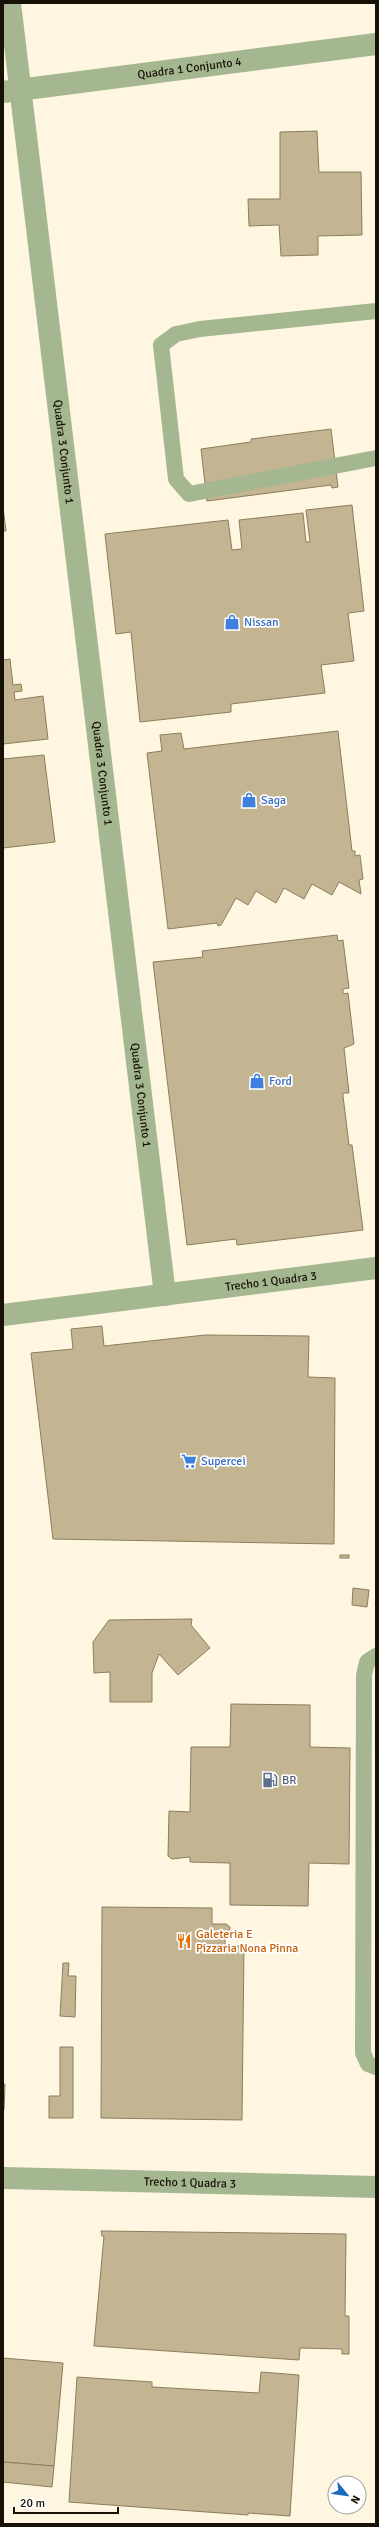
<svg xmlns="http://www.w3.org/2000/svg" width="379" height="2527" viewBox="0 0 379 2527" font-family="Signika,sans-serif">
	<rect width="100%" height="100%" fill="#fef6e0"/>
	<g fill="#c3b592" stroke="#8b7e5d">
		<polygon points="317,131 319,172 361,172 362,235 318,236 318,255 281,256 279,225 249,226 248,199 280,199 280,132"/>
		<polygon points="331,429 338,487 332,488 331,485 207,501 201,449 251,442 251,439"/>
		<polygon points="352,505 364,611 348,613 354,661 321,665 325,693 231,704 231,712 140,722 131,632 116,634 105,534 228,520 232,550 242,549 239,520 303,513 306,542 310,542 306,510"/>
		<polygon points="3,507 6,531 3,531"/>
		<polygon points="10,659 13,685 21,684 22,691 14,692 15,700 43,696 48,739 3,744 3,660"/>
		<polygon points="338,731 352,851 355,851 355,856 360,855 363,879 359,880 361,894 339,882 332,895 312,884 304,899 284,888 276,903 256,891 248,905 236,898 221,925 218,926 217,923 168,929 147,753 162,751 160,735 181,733 184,749"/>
		<polygon points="44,755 55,842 3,848 3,759"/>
		<polygon points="337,935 338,941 343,940 349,988 343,989 343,994 348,993 354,1044 344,1048 349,1093 343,1093 343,1096 349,1145 352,1145 363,1230 237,1245 236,1239 187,1245 153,962 203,957 202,951"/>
		<polygon points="102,1326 104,1346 205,1335 309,1336 308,1377 335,1378 334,1544 53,1539 31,1353 73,1349 71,1329"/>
		<rect x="340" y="1555" width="9" height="3"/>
		<polygon points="353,1588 369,1590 367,1607 352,1605"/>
		<polygon points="192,1619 191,1625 210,1648 178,1675 159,1654 152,1673 152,1702 110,1702 110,1672 94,1673 93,1642 109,1620"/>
		<polygon points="231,1704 310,1705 310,1747 350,1748 349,1864 309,1863 308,1906 230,1905 230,1863 190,1862 190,1857 172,1859 168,1856 169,1811 190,1812 191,1747 230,1747"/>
		<polygon points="102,1907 212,1908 212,1924 226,1924 230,1927 230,1931 225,1935 225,1946 244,1946 242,2120 101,2118"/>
		<polygon points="63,1963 69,1963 68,1976 76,1976 75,2017 60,2016"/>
		<polygon points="60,2047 73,2047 73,2118 49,2118 49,2096 60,2096"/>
		<polygon points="3,2084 5,2084 4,2110 3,2110"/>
		<polygon points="101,2231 346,2234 345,2316 349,2316 349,2354 342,2354 342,2349 300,2348 299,2360 94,2346 104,2236 102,2236"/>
		<polygon points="3,2358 63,2363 54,2466 3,2462"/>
		<polygon points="261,2372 299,2375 290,2516 248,2513 248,2515 69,2502 77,2377 152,2382 152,2387 259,2393"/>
		<polygon points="3,2462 54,2466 52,2487 3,2482"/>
	</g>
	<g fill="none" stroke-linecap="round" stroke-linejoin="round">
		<g stroke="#a5b791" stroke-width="16">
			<polyline points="376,311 200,329 176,334 161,345 176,479 189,494 376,458"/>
			<polyline points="376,1656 367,1662 364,1675 363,2053 368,2064 376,2067"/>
		</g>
		<g stroke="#a5b791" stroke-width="22">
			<path id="s1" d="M10,3L165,1295"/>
			<path id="s2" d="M3,92L376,44"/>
			<path id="s3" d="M3,1315L376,1268"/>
			<path id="s4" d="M3,2178L376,2187"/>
		</g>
	</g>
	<defs>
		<g id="shop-bare" transform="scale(1.2)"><path d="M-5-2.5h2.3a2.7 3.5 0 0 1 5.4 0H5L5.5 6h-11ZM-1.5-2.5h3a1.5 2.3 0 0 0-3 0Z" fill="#3f7fe0" stroke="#fff" stroke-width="2.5" paint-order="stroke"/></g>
		<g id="supermarket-bare" transform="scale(1.2)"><path d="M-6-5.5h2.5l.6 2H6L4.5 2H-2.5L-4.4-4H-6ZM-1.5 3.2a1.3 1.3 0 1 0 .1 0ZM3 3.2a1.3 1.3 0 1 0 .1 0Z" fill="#3f7fe0" stroke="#fff" stroke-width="2.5" paint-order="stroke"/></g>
		<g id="fuel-bare" transform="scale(1.2)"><path d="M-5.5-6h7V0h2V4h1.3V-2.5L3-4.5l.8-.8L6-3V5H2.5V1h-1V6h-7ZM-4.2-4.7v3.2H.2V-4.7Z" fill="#5c6f8a" stroke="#fff" stroke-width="2.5" paint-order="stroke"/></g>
		<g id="restaurant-bare" transform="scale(1.2)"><path d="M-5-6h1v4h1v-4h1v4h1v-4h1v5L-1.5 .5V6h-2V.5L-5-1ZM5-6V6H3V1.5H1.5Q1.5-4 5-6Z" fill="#e8710a" stroke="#fff" stroke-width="2.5" paint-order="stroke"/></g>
	</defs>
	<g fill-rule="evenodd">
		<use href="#shop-bare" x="232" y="622"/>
		<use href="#shop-bare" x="249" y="800"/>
		<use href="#shop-bare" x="257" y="1081"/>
		<use href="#supermarket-bare" x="189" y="1461"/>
		<use href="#fuel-bare" x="270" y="1780"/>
		<use href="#restaurant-bare" x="184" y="1941"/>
	</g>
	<g text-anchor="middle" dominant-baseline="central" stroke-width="3.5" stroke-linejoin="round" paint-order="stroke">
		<g font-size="12" fill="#171205" stroke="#fff">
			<text stroke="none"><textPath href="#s2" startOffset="188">Quadra 1 Conjunto 4</textPath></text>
			<text stroke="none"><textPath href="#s1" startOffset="452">Quadra 3 Conjunto 1</textPath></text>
			<text stroke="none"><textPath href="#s1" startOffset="776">Quadra 3 Conjunto 1</textPath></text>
			<text stroke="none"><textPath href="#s1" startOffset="1100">Quadra 3 Conjunto 1</textPath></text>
			<text stroke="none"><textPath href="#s3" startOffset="270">Trecho 1 Quadra 3</textPath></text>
			<text stroke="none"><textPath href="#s4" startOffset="187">Trecho 1 Quadra 3</textPath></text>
		</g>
		<g font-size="12" fill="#366cbe" stroke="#fff" text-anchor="start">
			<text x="244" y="622">Nissan</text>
			<text x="261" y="800">Saga</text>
			<text x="269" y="1081">Ford</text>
			<text x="201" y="1461">Supercei</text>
		</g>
		<g font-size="12" fill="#4e5e75" stroke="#fff" text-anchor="start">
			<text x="282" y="1780">BR</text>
		</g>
		<g font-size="12" fill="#c56008" stroke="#fff" text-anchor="start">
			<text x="196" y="1934">Galeteria E<tspan x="196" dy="14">Pizzaria Nona Pinna</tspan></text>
		</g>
	</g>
	<rect width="379" height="2527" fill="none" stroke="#171205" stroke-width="8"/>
	<g transform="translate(347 2495) rotate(119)"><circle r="19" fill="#ffffff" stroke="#a2a09b"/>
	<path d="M0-3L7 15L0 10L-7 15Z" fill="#196ab8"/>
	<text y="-6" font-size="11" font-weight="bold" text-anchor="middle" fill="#171205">N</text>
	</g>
	<path d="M14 2507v6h104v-6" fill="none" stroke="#171205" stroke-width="2"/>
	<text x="20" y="2507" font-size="12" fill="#171205" stroke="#ffffff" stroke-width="3" paint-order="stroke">20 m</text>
</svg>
